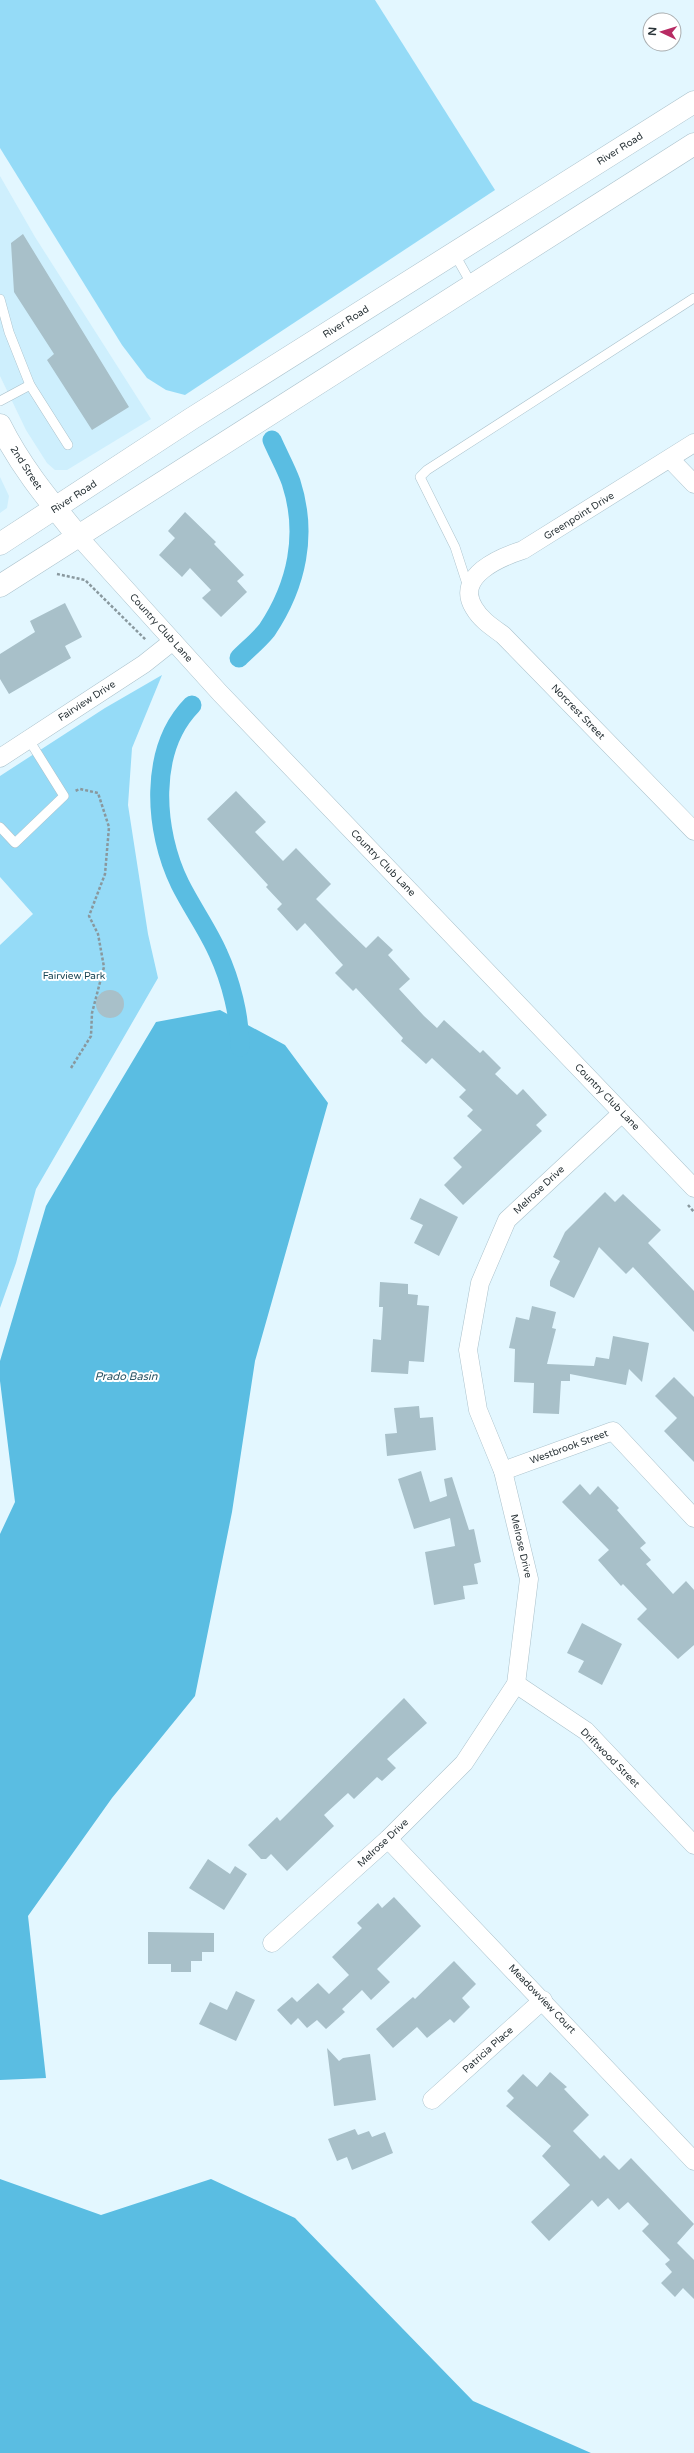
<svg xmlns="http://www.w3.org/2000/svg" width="694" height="2453" viewBox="0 0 694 2453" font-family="'Varela Round',sans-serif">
	<rect width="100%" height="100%" fill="#e3f7ff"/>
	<g fill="#ceeffd">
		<polygon points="0,176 35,237 151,419 67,470 55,470 47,463 26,430 0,376"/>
		<polygon points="0,477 9,496 7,508 0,513"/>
	</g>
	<g fill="#95dbf7">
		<polygon points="0,0 375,0 495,190 185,395 166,390 147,378 122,345 0,148"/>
		<polygon points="162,675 132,748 128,805 148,934 158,978 36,1189 16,1263 0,1308 0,945 33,914 0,877 0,776 105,708"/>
	</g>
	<g fill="#5abde2">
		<polygon points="220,1010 285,1045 328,1103 255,1361 232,1512 195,1696 112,1798 28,1916 46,2078 0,2080 0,1534 15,1502 0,1381 0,1361 46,1206 156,1022"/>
		<polygon points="0,2179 101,2215 211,2179 295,2218 473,2401 591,2453 0,2453"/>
	</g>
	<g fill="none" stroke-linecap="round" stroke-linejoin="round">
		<g stroke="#5abde2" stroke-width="19">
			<path d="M239,658C248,649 259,640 267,630C297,585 308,534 291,482C286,468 278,454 272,440"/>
			<path d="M192,705C148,750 154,831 180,884C192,908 208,930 218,953C231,981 240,1017 240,1047"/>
		</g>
	</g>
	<g fill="#a8c0c9">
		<polygon points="23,234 129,407 92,430 47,360 54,354 14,292 11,243"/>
		<polygon points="185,512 216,542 214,544 244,575 237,581 247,592 221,617 202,598 211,590 190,568 182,577 159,555 175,538 168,531"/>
		<polygon points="65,603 82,637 65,646 71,658 9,694 0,679 0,654 35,632 30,621"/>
		<polygon points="236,791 266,822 255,832 283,861 296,848 331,884 316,899 338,921 366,948 378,936 393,950 388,955 410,979 399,989 424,1016 437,1028 444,1020 480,1053 483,1050 501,1068 495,1074 517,1095 523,1089 547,1115 536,1125 542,1131 463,1205 444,1185 462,1167 453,1158 482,1130 467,1116 473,1110 459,1097 466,1090 432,1058 426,1064 401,1041 403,1038 356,988 353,991 335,973 343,965 305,923 297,931 277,909 282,904 266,887 268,885 207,819"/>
		<circle cx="110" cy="1004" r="14"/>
		<polygon points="605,1192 615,1202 623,1194 661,1230 648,1243 694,1291 694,1332 633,1267 626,1274 599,1247 574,1298 550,1286 550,1281 560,1261 553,1257 565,1232"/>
		<polygon points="420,1198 458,1217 439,1256 414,1243 423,1225 410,1219"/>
		<polygon points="380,1282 408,1284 408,1294 418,1295 417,1305 429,1306 424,1362 409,1361 408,1374 371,1372 373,1339 381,1340 383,1307 379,1307"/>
		<polygon points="532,1306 556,1312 552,1328 556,1329 547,1364 594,1366 596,1357 609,1359 613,1336 649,1343 642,1382 629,1369 626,1385 570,1374 570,1381 561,1381 559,1414 533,1413 534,1383 514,1382 515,1349 509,1348 516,1317 529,1320"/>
		<polygon points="674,1377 694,1397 694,1462 664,1431 677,1418 655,1396"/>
		<polygon points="419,1406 420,1418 433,1417 436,1450 387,1456 385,1434 397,1433 394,1408"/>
		<polygon points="421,1471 430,1502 447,1496 444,1479 452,1477 469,1530 474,1529 481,1562 474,1564 478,1584 463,1586 465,1599 434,1605 425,1552 455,1546 450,1518 414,1529 398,1479"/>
		<polygon points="580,1484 590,1495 598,1486 619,1508 617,1510 646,1543 640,1548 651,1560 646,1564 673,1594 686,1581 694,1590 694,1645 678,1659 637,1619 647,1609 623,1584 621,1586 598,1560 609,1550 562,1502"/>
		<polygon points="582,1623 622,1644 602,1685 578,1672 584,1661 567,1653"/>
		<polygon points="404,1698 427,1723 387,1759 396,1768 382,1781 377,1777 354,1799 348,1793 324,1815 334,1826 287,1871 271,1854 266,1859 261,1859 248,1845 277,1817 280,1821"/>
		<polygon points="208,1859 230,1874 235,1866 247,1874 224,1910 189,1888"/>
		<polygon points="394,1897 421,1926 377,1969 390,1982 371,2000 362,1990 342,2009 345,2012 326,2029 317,2020 307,2028 298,2018 291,2025 277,2010 292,1997 297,2002 318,1983 329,1994 349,1975 332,1957 362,1928 357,1923 378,1903 382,1908"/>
		<polygon points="148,1932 214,1933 214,1952 202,1952 202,1961 191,1961 191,1972 171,1972 171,1964 148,1964"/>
		<polygon points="454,1961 476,1984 462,1998 470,2007 454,2023 450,2019 427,2038 417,2027 393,2048 376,2029 413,1997 415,1999"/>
		<polygon points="236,1991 255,2000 236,2041 199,2024 210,2002 227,2010"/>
		<polygon points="327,2048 339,2061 343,2058 370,2054 376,2100 334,2106"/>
		<polygon points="550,2072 567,2087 564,2089 589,2115 573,2131 600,2159 604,2155 619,2170 631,2158 694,2224 677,2243 694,2260 694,2299 683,2288 675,2297 661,2283 672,2272 665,2264 670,2260 642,2231 649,2224 628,2202 619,2210 608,2198 598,2207 592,2200 549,2241 531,2222 570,2185 542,2156 551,2146 506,2106 514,2098 507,2091 523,2074 537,2087"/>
		<polygon points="355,2129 358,2135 369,2131 372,2137 385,2132 393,2153 352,2170 347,2157 337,2161 328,2139"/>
	</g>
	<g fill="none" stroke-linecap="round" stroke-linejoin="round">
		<g stroke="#abc2cc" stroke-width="10">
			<g id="service">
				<polyline points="454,253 472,285"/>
				<polyline points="0,299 9,332 30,385 68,445"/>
				<polyline points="0,401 30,385"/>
				<polyline points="468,587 455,547 420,477 427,470 694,298"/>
				<polyline points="0,827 15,843 64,796 29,740"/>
			</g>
		</g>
		<g stroke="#abc2cc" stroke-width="19">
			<g id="minor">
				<path d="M694,443L523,550C501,557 454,576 474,608C481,620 492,627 503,635L694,831"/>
				<polyline points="670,459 694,484"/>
				<polyline points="77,535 220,693 694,1188"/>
				<polyline points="0,758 144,664 173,641"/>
				<polyline points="503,1471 613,1431 694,1518"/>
				<polyline points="516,1684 586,1731 694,1845"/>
				<polyline points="388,1839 694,2161"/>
				<polyline points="272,1943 388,1839 464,1763 516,1684 529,1579 503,1471 478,1410 468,1350 480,1283 507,1220 622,1113"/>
				<polyline points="432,2100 543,2000"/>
			</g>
		</g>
		<g stroke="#abc2cc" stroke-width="23">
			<path id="tertiary" d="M0,425C21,467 47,498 77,535"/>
		</g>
		<g stroke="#abc2cc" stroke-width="23">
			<g id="primary">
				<polyline points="0,544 191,419 694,102"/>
				<polyline points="0,586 694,144"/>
			</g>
		</g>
		<g stroke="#89989e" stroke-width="2.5" stroke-dasharray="3 2" stroke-linecap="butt">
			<polyline points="57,574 85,580 146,640"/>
			<polyline points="71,1068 91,1036 92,1013 104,967 98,934 89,916 105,874 109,827 98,793 80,789 75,791"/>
			<polyline points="688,1205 694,1212"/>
		</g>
		<use href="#service" stroke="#fff" stroke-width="9"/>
		<use href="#minor" stroke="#fff" stroke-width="18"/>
		<use href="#tertiary" stroke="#fff" stroke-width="22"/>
		<use href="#primary" stroke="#fff" stroke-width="22"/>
	</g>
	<g text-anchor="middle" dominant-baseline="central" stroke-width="4" stroke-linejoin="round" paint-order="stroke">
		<g font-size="10" fill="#2b3539" stroke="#fff">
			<text transform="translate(620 149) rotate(-32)">River Road</text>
			<text transform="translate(346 322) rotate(-32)">River Road</text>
			<text transform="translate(26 468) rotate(57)">2nd Street</text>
			<text transform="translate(74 497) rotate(-33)">River Road</text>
			<text transform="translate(579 516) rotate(-32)">Greenpoint Drive</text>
			<text transform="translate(161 628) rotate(48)">Country Club Lane</text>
			<text transform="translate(87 701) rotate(-33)">Fairview Drive</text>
			<text transform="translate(578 712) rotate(46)">Norcrest Street</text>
			<text transform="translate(383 863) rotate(46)">Country Club Lane</text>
			<text transform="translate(607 1097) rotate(46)">Country Club Lane</text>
			<text transform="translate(539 1190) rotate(-43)">Melrose Drive</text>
			<text transform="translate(569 1447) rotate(-20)">Westbrook Street</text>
			<text transform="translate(521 1546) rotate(77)">Melrose Drive</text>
			<text transform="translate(610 1758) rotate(45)">Driftwood Street</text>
			<text transform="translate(383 1843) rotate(-43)">Melrose Drive</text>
			<text transform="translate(542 1999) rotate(46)">Meadowview Court</text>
			<text transform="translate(488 2050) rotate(-42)">Patricia Place</text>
		</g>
		<g font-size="10" fill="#194554" stroke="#fff">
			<text x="74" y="976">Fairview Park</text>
		</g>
		<g font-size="11" font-style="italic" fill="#295363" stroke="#fff">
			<text x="126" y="1376">Prado Basin</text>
		</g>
	</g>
	<g transform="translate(662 32) rotate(274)"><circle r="19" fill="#ffffff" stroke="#aaaeb0"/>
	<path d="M0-3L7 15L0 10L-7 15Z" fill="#b72b63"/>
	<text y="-6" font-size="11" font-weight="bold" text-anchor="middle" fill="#2b3539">N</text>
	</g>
</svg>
